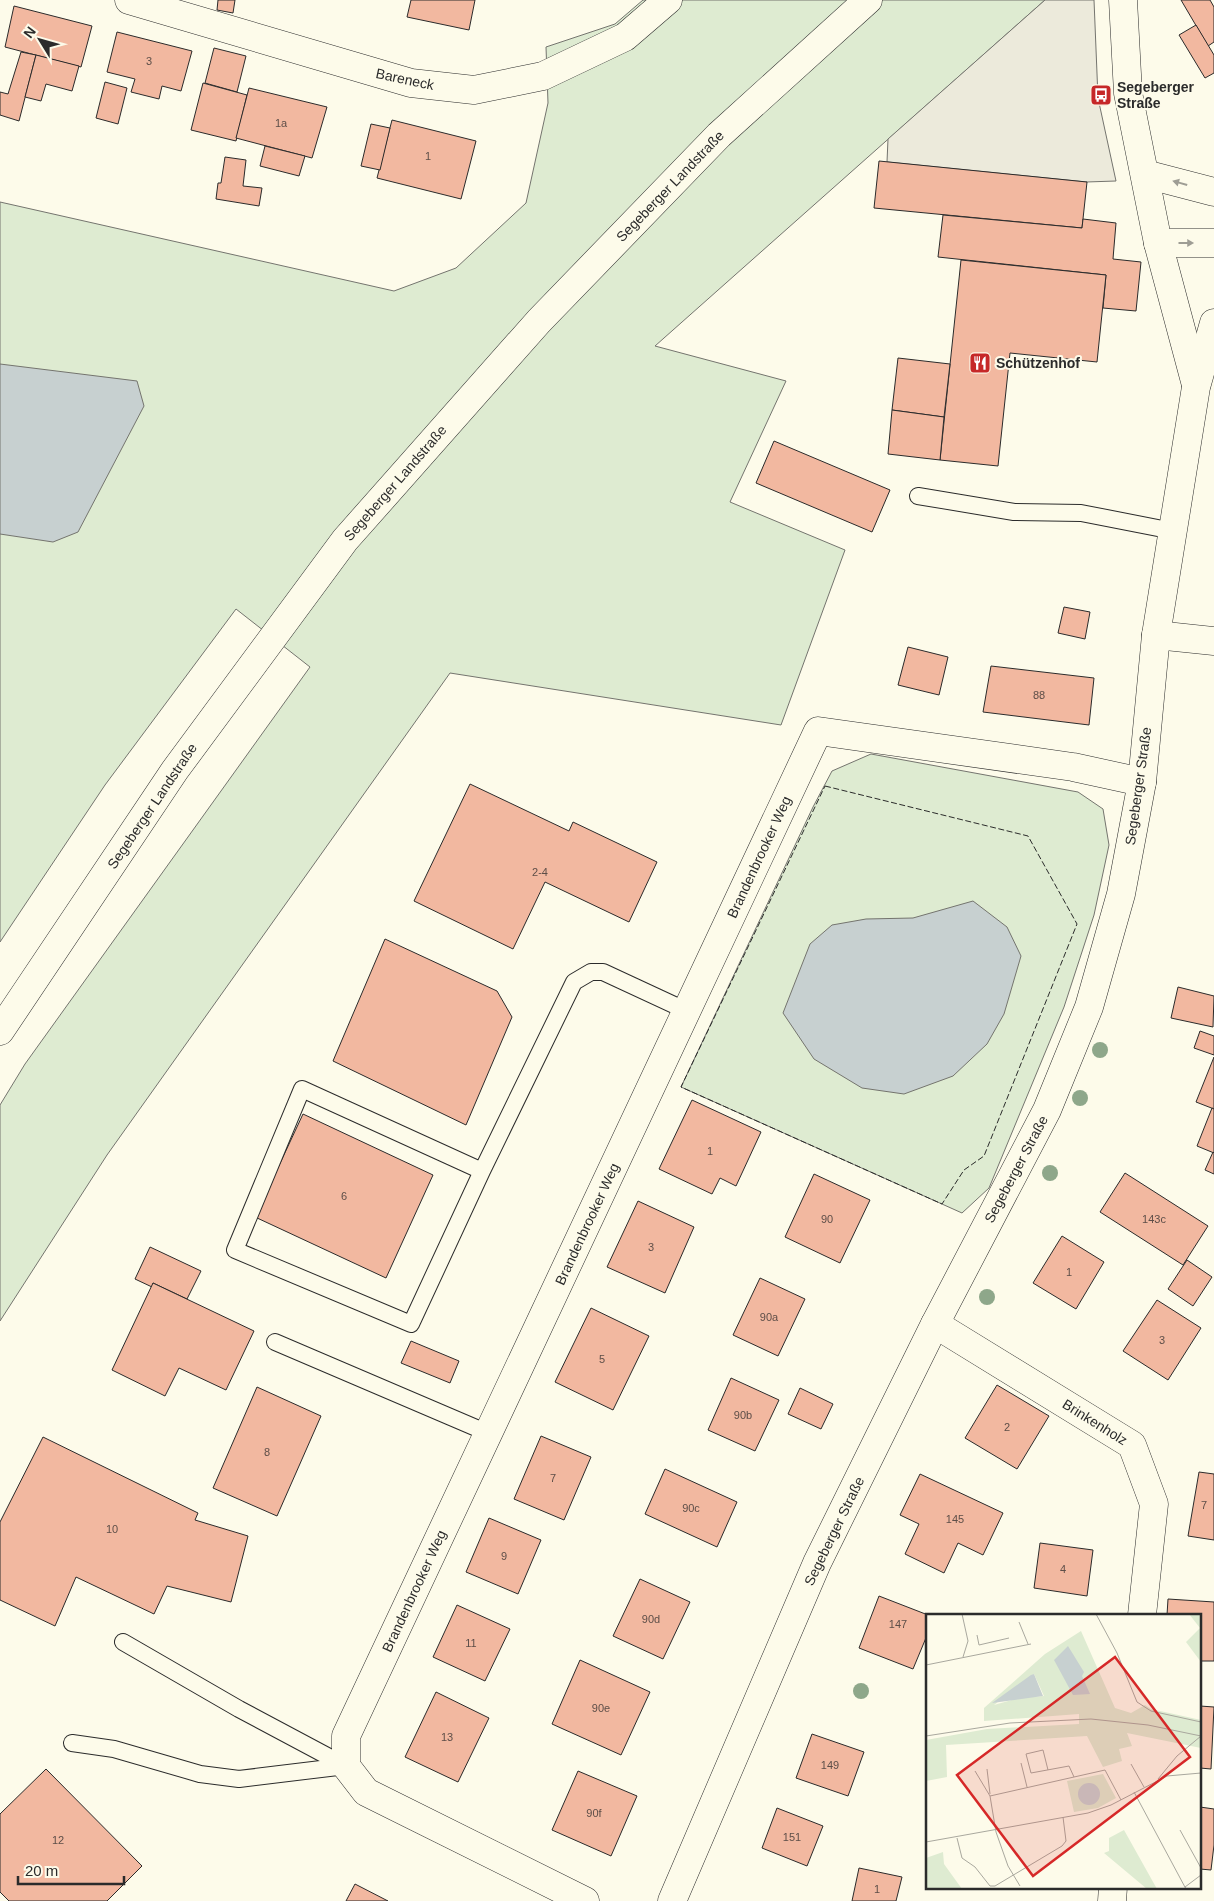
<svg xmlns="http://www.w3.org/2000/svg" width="1214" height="1901" viewBox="0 0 1214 1901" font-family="Arial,sans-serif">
	<rect width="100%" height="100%" fill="#fdfbea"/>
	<g fill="#deebd1" stroke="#74746e">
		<polygon points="643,0 1045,0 655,346 786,381 730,502 845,550 781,725 450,673 107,1155 0,1321 0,1105 25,1064 310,667 236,609 105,785 0,942 0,202 394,291 456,268 526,203 548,103 546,47 615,24"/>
		<polygon points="871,754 1078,792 1103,809 1109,845 1094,915 1064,1007 989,1188 962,1213 681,1087 813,807 832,771"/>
	</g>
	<polygon fill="#eceadb" stroke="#74746e" points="1045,0 1094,0 1098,98 1116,181 1086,182 887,162 888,139"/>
	<g fill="#c7d0d0" stroke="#74746e">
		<polygon points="0,364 137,381 144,406 78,532 53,542 0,534"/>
		<polygon points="973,901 1007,927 1021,956 1004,1014 987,1044 953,1076 904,1094 862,1088 814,1059 783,1013 810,944 832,925 866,919 913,918"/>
	</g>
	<g fill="#f2b8a0" stroke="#2b2b2b">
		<polygon points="218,0 235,0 233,13 217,10"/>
		<polygon points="411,0 475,0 469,30 407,17"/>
		<polygon points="1181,0 1210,0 1214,7 1214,42 1208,46"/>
		<polygon points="14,6 92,26 81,67 5,47"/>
		<polygon points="1196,25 1214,55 1214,73 1205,78 1179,35"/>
		<polygon points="117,32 192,51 181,91 162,86 159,99 131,92 135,79 107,72"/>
		<polygon points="214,48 246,56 237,92 205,83"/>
		<polygon points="21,52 36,55 19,121 0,115 0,92 8,94"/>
		<polygon points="36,55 79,66 72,91 46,84 41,101 25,97"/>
		<polygon points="105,82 127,88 118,124 96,118"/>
		<polygon points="203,83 247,95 236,141 191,130"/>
		<polygon points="249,88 327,107 312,158 236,138"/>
		<polygon points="392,120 476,141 461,199 377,178"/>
		<polygon points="371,124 390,128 380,170 361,166"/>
		<polygon points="265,146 305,156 299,176 260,166"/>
		<polygon points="225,157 246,160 243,186 262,188 259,206 216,199 218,183 221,183"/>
		<polygon points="879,161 1087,182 1082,228 874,208"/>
		<polygon points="943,215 1082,228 1083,219 1116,223 1113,259 1141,262 1136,311 1103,308 1106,275 938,257"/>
		<polygon points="961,260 1106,275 1097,362 1010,353 998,466 940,460"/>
		<polygon points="898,358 950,364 944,417 892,410"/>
		<polygon points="892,410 944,417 940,460 888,454"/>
		<polygon points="774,441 890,490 872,532 756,483"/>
		<polygon points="1064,607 1090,612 1085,639 1058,633"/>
		<polygon points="908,647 948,657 939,695 898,685"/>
		<polygon points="991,666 1094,678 1089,725 983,712"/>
		<polygon points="470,784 569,831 573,822 657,862 629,922 545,882 513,949 414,901"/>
		<polygon points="385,939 497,991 512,1017 466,1125 333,1061"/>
		<polygon points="1178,987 1214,996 1213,1027 1171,1018"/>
		<polygon points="1200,1031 1214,1036 1214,1055 1194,1048"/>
		<polygon points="1214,1057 1214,1109 1196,1102"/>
		<polygon points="692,1100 761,1132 736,1186 720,1178 712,1194 659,1169"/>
		<polygon points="1212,1108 1214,1109 1214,1153 1197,1146"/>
		<polygon points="303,1114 433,1175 386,1278 255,1217"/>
		<polygon points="1213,1152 1214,1153 1214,1174 1205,1170"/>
		<polygon points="1125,1173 1208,1226 1183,1265 1100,1212"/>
		<polygon points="814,1174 870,1200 840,1263 785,1237"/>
		<polygon points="638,1201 694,1227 665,1293 607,1267"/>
		<polygon points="1062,1236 1104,1262 1076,1309 1033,1283"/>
		<polygon points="150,1247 201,1271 187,1299 153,1283 152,1287 135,1279"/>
		<polygon points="1187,1260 1212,1277 1193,1306 1168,1289"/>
		<polygon points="760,1278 805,1299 778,1356 733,1335"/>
		<polygon points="153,1283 254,1331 226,1390 179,1368 165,1396 112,1370"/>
		<polygon points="1157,1300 1201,1328 1168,1380 1123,1351"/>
		<polygon points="591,1308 649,1336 613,1410 555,1382"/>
		<polygon points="411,1341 459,1361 450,1383 401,1363"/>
		<polygon points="731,1378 779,1400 755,1451 708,1430"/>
		<polygon points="997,1385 1049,1416 1017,1469 965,1438"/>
		<polygon points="257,1387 321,1416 277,1516 213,1488"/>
		<polygon points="800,1388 833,1404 821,1429 788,1414"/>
		<polygon points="541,1436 591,1457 564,1520 514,1499"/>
		<polygon points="43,1437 198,1513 195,1520 248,1536 231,1602 167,1586 154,1614 76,1577 55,1626 0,1600 0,1522"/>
		<polygon points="665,1469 737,1502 717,1547 645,1514"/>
		<polygon points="1199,1472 1214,1474 1214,1540 1188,1536"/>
		<polygon points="920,1474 1003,1513 983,1555 958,1543 944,1573 905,1554 919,1524 900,1515"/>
		<polygon points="489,1518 541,1540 518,1594 466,1572"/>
		<polygon points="1040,1543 1093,1550 1087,1596 1034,1588"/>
		<polygon points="640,1579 690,1602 663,1659 613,1636"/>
		<polygon points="879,1596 928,1615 928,1633 913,1669 859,1648"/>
		<polygon points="1168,1599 1214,1602 1214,1661 1200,1661 1200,1615 1167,1615"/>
		<polygon points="457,1605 510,1629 485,1681 433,1657"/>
		<polygon points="580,1660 650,1692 621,1755 552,1724"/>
		<polygon points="436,1692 489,1718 458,1782 405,1757"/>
		<polygon points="1200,1706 1214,1707 1211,1769 1200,1768"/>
		<polygon points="812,1734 864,1752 848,1796 796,1778"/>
		<polygon points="46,1769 142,1866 107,1901 9,1901 0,1892 0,1814"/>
		<polygon points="578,1771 637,1796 611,1856 552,1830"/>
		<polygon points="1200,1807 1214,1809 1214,1845 1211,1870 1200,1869"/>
		<polygon points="777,1808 823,1826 807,1866 762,1848"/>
		<polygon points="859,1868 902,1877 896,1901 852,1901"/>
		<polygon points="355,1884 388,1901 346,1901"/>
	</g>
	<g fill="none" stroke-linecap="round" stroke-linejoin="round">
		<g stroke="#2b2b2b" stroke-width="18">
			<g id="service">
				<polyline points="918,496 1014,512 1081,513 1173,531"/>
				<polyline points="482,1171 302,1089 235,1250 411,1324 482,1171 574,982 591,972 603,972 687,1011"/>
				<polyline points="275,1342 488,1433"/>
				<polyline points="123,1642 239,1709 346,1766"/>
				<polyline points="72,1743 114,1749 200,1774 239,1779 346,1766"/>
			</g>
		</g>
		<g stroke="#2b2b2b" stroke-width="29">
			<g id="minor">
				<polyline points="129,0 411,83 474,90 543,76 625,37 668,0"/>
				<polyline points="1123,0 1128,93 1158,243 1196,385"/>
				<polyline points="1145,174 1214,192"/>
				<polyline points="1158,243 1214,243"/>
				<polyline points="1156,635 1214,641"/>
				<polyline points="935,1324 1132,1445 1154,1504 1142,1615"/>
				<polyline points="585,1901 366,1792 346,1766 346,1736 818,731 1073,767 1142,782"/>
				<polyline points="672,1901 817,1563 935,1324 1047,1110 1089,1007 1121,894 1142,782 1156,635 1196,387 1214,323"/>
				<polyline points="1112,1901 1113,1887"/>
			</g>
		</g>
		<g stroke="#2b2b2b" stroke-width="29">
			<polyline id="primary" points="0,1031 175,770 345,540 539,321 719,135 868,0"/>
		</g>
		<use href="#service" stroke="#fdfbea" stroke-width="16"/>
		<use href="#minor" stroke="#fdfbea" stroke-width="28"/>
		<use href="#primary" stroke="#fdfbea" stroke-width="28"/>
		<polygon stroke="#2b2b2b" stroke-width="1" stroke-dasharray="6 2.5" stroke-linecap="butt" points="825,786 1028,836 1077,924 984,1156 964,1170 942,1204 681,1087"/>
	</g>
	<g fill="#8ea78a">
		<circle cx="1100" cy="1050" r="8"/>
		<circle cx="1080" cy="1098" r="8"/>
		<circle cx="1050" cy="1173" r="8"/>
		<circle cx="987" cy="1297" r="8"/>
		<circle cx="861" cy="1691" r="8"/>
	</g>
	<defs><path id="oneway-solid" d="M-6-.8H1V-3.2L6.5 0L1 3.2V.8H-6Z" transform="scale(1.25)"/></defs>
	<g fill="#9e9d94">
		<use href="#oneway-solid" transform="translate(1180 183) rotate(-164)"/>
		<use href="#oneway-solid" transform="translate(1186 243)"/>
	</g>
	<defs>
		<g id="bus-square" transform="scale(1.125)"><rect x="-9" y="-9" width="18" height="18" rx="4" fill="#c62828" stroke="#fdfbea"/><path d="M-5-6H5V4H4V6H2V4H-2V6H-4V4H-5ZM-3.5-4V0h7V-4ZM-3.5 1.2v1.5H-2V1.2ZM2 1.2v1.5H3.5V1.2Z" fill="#fff"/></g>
		<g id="restaurant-square" transform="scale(1.125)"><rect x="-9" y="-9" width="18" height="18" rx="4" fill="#c62828" stroke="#fdfbea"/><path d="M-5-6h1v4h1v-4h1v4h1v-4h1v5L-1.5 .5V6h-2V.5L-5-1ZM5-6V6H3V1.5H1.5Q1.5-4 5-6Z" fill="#fff"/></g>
	</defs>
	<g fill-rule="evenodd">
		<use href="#bus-square" x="1101" y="95"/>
		<use href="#restaurant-square" x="980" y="363"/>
	</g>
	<g text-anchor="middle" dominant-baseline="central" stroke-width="4" stroke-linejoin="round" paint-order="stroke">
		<g font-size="11" fill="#5d4e48">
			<text x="149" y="61">3</text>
			<text x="281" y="123">1a</text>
			<text x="428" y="156">1</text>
			<text x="1039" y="695">88</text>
			<text x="540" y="872">2-4</text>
			<text x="710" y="1151">1</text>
			<text x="344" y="1196">6</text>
			<text x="827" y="1219">90</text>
			<text x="1154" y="1219">143c</text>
			<text x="651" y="1247">3</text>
			<text x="1069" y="1272">1</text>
			<text x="769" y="1317">90a</text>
			<text x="1162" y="1340">3</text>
			<text x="602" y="1359">5</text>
			<text x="743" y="1415">90b</text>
			<text x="1007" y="1427">2</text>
			<text x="267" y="1452">8</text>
			<text x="553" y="1478">7</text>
			<text x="1204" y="1505">7</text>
			<text x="691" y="1508">90c</text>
			<text x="955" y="1519">145</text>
			<text x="112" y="1529">10</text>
			<text x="504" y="1556">9</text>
			<text x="1063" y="1569">4</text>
			<text x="651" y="1619">90d</text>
			<text x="898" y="1624">147</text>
			<text x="471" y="1643">11</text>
			<text x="601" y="1708">90e</text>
			<text x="447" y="1737">13</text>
			<text x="830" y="1765">149</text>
			<text x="594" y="1813">90f</text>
			<text x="792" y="1837">151</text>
			<text x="58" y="1840">12</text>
			<text x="877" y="1889">1</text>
		</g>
		<g font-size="14" fill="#2b2b2b" stroke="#fdfbea">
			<text transform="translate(405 79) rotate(12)">Bareneck</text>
			<text transform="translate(670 186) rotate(-46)">Segeberger Landstraße</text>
			<text transform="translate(395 483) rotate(-49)">Segeberger Landstraße</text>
			<text transform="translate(1138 786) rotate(-82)">Segeberger Straße</text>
			<text transform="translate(152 806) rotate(-56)">Segeberger Landstraße</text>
			<text transform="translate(759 857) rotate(-65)">Brandenbrooker Weg</text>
			<text transform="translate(1016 1169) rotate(-62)">Segeberger Straße</text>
			<text transform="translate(587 1224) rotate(-65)">Brandenbrooker Weg</text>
			<text transform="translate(1095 1422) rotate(32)">Brinkenholz</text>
			<text transform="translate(834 1531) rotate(-64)">Segeberger Straße</text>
			<text transform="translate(414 1591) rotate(-65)">Brandenbrooker Weg</text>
		</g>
		<g font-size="14" font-weight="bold" fill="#2b2b2b" stroke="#fdfbea" text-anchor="start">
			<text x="1117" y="87">Segeberger<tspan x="1117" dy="16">Straße</tspan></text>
			<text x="996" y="363">Schützenhof</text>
		</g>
	</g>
	<g transform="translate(926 1614)">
		<rect width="275" height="275" fill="#fdfbea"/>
		<path d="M263,0H275V48L260,28L274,14ZM155,17L189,94L205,99L219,91L225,95L275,106V134L201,119L206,132L193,135L196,147L177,153L161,122L20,131L21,163L0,167V126L61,115L153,110V100L58,107V94L119,40ZM108,60L118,82L93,84L68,91ZM177,160L190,184L172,194L148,198L141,167ZM198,216L231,275H221L178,239L183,237V224ZM17,238L18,250L36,275H0V244Z" fill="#deebd1" fill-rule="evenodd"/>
		<path d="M142,32L158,58L156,62L164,80L147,81L128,46ZM108,60L117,82L66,89L105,61ZM152 180a11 11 0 1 1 22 0a11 11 0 1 1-22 0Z" fill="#c7d0d0"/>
		<path fill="none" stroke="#a9a89e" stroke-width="1" d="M36,0L42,27L37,43M170,0L191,39L211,88L225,97L275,108M93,8L102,30M51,21L53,31L83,24M0,51L105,30M0,122L84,109L165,105L222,111L275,122M95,149L101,173M205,150L218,173M61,155L64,180M122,156L117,136L100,140L105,159L143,152L148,163M49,157L64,182M232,165L251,142L275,122M208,178L260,275M254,216L275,254M31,224L36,244L49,253L64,272H69L136,232L140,227L137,203M0,228L162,199L185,191L241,162L275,159M94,272L82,252L70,218L64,182L179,156L195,186M259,273L275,261"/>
		<path fill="#d62828" fill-opacity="0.15" stroke="#d62828" stroke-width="2.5" d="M189,43L264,143L107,262L31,161Z"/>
		<rect width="275" height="275" fill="none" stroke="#2b2b2b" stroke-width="2.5"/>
	</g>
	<g transform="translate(40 40) rotate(307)" stroke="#fdfbea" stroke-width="4" paint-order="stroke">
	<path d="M0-4L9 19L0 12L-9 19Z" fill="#2b2b2b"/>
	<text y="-8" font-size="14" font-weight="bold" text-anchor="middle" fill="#2b2b2b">N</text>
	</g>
	<path d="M18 1876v8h106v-8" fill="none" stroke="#2b2b2b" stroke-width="2.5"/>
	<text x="25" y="1876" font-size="15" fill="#2b2b2b" stroke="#fdfbea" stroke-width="4" paint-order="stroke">20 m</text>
</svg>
